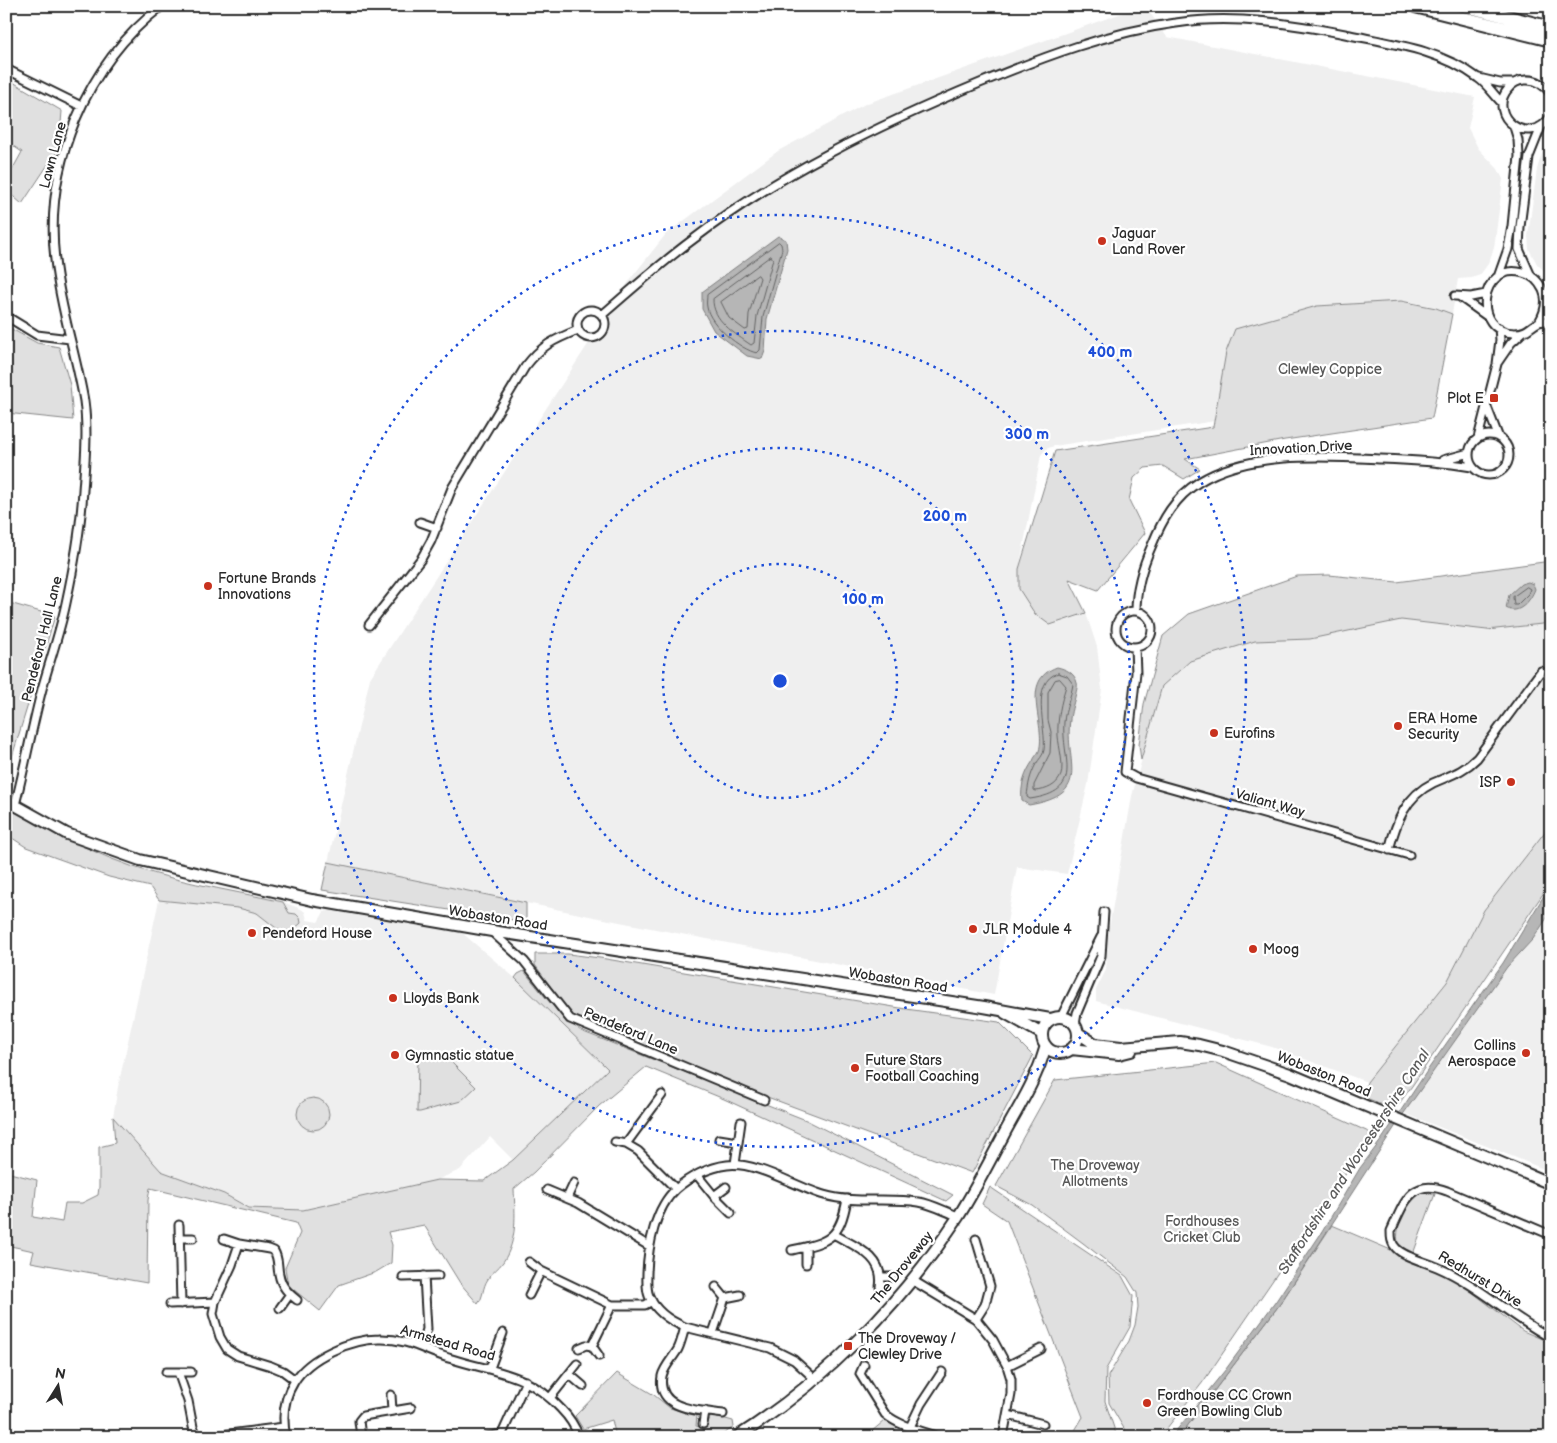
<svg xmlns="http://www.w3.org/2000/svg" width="1557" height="1443" viewBox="0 0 1557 1443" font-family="'Balsamiq Sans',sans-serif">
  <rect width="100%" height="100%" fill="#fff"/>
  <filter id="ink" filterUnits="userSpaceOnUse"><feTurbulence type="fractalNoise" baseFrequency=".02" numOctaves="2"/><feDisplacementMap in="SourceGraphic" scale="10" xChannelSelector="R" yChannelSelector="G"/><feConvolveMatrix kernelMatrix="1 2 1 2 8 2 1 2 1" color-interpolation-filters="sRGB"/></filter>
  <g filter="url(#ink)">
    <!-- built -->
    <path fill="#efefef" d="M1142,6H1145L1167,37L1475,97L1468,128L1478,148L1498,169L1503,179L1494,248L1488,264L1480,275L1472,278L1458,279L1452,314L1436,308L1401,301L1317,306L1235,329L1226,352L1215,421L1054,446L1046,449L1041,455L1019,569V589L1050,625L1086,613L1097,647L1102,689L1088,784L1067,874L1017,867L994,995L599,918L328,862L370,678L632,277L666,234L778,151L865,104Z
      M1551,141V277L1537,264L1529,249L1528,236L1537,169L1543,150Z
      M1551,619V824L1484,910L1447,982L1367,1082L1272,1047L1096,1001V990L1106,970L1109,928L1132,796L1147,740L1162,686L1190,661L1255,641L1310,639L1401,620L1487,630Z
      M159,900L238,908L257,913L280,931L296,914L289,913L283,902L301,909L305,912L307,920L318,922L324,912L331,910L461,932L515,978L608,1069L513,1160L490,1137L460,1170L432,1182L303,1210L249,1207L224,1194L161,1171L113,1117L118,1087Z
      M1551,912V1172L1404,1113L1507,967L1533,939Z"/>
    <!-- green -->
    <path fill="#e0e0e0" stroke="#868686" d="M6,78L62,111L59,148L22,204L6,190V181L22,152L6,141Z
      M1401,301L1436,308L1452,314L1432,418L1285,440L1185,459L1200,469L1184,479L1163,466L1145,468L1134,478L1129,500L1145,533L1098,590L1069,579L1086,613L1050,625L1035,614L1019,589V569L1055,451L1213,427L1226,352L1235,329L1317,306Z
      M6,326L37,343L59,347L70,385L73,420L6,413Z
      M1551,561V623L1487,630L1401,620L1310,639L1255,641L1190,661L1162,686L1141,760L1139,745L1144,704L1163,636L1189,614L1297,576L1329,575L1397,582Z
      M6,602L55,616L8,770H6Z
      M6,806C41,825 75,844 112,859C166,881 226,889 283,902L289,913L296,914L300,918L301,923L291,932L280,931L257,913L238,908L159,900L150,887L109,877L26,847L6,834Z
      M1551,824V882L1412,1086L1395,1109L1363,1097L1367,1082L1447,982L1484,910Z
      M328,862L526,903V922L322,890Z
      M535,954H568L600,958L906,1009L999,1022L1033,1056L972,1173L770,1098L571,1015L535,965Z
      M524,971C542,993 558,1015 581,1031L806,1120L953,1195L946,1201L724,1099L646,1067L599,1106L534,1172L514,1189C515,1214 518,1240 503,1262C499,1268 492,1272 488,1279C482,1288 484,1296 478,1304L460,1283L424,1225L388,1232L392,1245L391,1263L376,1272L339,1285L320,1311L288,1285L285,1268L300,1233L296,1223L150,1188L148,1200L147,1283L31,1262L34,1251L6,1245V1172L37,1180L33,1217L62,1222L65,1203H82L98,1195L99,1187V1147L115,1143L113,1117L161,1171L224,1194L249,1208L303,1210L437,1180L484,1181L513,1160L608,1069L515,978L518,974Z
      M442,1053L476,1087L461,1101L420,1112H417L418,1058L422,1055L436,1057Z
      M1216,1063L1373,1134L1203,1382L1160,1437H1129L1109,1403L1108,1376L1129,1341L1135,1325L1138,1307L1137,1293L1127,1277L1083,1243L1032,1205L996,1186L1055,1080Z
      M297 1114a16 16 0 1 1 32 0a16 16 0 1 1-32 0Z
      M990,1187L1122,1276L1133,1296L1130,1327L1106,1369L1105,1401L1117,1437H1071L1083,1417L1007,1221L982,1204Z
      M1421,1193L1435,1194L1413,1254L1398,1244C1395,1223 1406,1205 1421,1193Z
      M1332,1225L1438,1270L1468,1289L1523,1331L1551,1343V1437H1179L1280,1304Z
      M617,1373L654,1395L670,1408L697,1415L696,1426L706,1428L711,1415L733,1421L734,1427L719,1437H616L612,1420L583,1429L575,1416Z
      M884,1421L897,1426L893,1437H865Z"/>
    <!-- water -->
    <path fill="#b6b6b6" stroke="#7e7e7e" d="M778,236L786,240L787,249L767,319L765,351L762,359L747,356L714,331L702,309V292Z
      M1528,582L1533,584L1535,589C1531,600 1519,616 1506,608L1509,595L1521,584Z
      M1057,667C1066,669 1075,673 1077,683C1079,687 1070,712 1070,720C1064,763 1094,794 1029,805L1022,801C1020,787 1025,772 1033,761C1034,757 1038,754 1039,751C1047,724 1018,681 1057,667Z
      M1551,884V912L1533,939L1507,967L1404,1113L1280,1304L1179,1437H1171L1226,1369L1276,1301L1322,1232L1360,1168L1382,1139L1429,1068L1503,963Z"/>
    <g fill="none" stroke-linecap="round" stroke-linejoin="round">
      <!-- shore -->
      <path stroke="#636363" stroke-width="1" d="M779,242L781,244L782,249L763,317L760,350L757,353C741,350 709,324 707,307C706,303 707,299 707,295Z
        M771,256L773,259L757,316L754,343L751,345C735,334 712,320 713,299Z
        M758,275L760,278L749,314L748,329L745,330L729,318L721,302Z
        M1527,587L1530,589L1528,594L1517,605H1514L1513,597Z
        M1058,673L1067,676L1073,684C1071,697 1065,709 1064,722C1061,760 1086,791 1030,799L1027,797C1028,785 1030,775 1036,764C1039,759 1043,756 1044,750C1047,728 1029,682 1058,673Z
        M1060,679L1066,686C1061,702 1057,719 1058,736C1059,748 1064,764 1061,775C1057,786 1046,790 1036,791L1034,790V785L1050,753L1051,732L1048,720V692L1055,680Z"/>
      <defs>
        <path id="street" d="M6,69L81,106
          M1479,78L1500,83H1514
          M1551,94C1545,85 1536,79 1525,80C1518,80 1512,84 1508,89C1486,115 1529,150 1551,116
          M1531,276L1519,249L1520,227L1529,157L1541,127
          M1498,277L1508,249L1512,226L1519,156L1518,140L1514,127
          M1455,296L1471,297L1486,294
          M1460,297L1488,317
          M577 324a14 14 0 1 1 28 0a14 14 0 1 1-28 0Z
          M602,315C631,290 660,264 691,241C778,174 879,125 980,83C1043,57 1109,32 1176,23C1233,14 1294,24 1350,35C1394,44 1441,50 1478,78C1487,84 1494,95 1502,103
          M6,316L37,335L70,339
          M1539,322C1545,312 1548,301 1543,290C1539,282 1532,275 1523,273C1479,261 1470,333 1515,333C1528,333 1530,326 1539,322C1542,321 1547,321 1551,321
          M1498,362L1511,343L1523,332
          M1487,407L1499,438
          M1469 455a20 20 0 1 1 40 0a20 20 0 1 1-40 0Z
          M1478,438L1497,364L1500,340L1499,328
          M1443,460L1469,453
          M420,522L437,528
          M1136,611C1136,589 1143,565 1152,545C1162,520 1175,497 1199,482C1249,451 1324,456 1381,459C1412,460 1442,462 1472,467
          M1116 629a18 18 0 1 1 36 0a18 18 0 1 1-36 0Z
          M369,625L421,559L431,541L452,488L525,367C542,345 553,340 578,330
          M1135,647L1136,673L1125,772L1136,778L1409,855
          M15,805C25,766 32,727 42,689C50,660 60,632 66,603C74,566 81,528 83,490C85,462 88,430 84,401C76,354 60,308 55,260C44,165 86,64 162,6
          M1389,850C1396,822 1406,796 1433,783C1451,775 1463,772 1477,758L1541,671
          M492,932L524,961L570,1019L764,1100
          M1061,1017L1101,937
          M1075,1025L1077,1013L1101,956L1104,912
          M662,1095L626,1144L638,1151L676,1189
          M719,1139L738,1142
          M615,1142L626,1144
          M735,1164L741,1122
          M697,1175L714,1196L731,1213
          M547,1190L578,1203L649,1246
          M714,1196L726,1187
          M567,1198L574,1183
          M179,1225L181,1304
          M835,1235C857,1247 885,1257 880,1287
          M1551,1235L1447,1191C1411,1177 1404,1203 1391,1231C1391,1237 1391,1243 1396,1248C1404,1257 1426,1262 1437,1267C1479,1285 1511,1317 1551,1338
          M180,1238H193
          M224,1239L239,1244L269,1249L274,1251C279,1259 277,1266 279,1274C281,1286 288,1293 297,1300
          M976,1239L990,1286L985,1305L976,1319
          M239,1244L232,1265L215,1302L213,1314L220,1337L227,1349L238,1356L271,1366L283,1371L295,1380
          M806,1247V1264
          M792,1250C830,1242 840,1238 847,1199
          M529,1262L541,1271L612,1305H645L652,1301
          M403,1277L438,1276
          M881,1277H892
          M912,1280L976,1319L993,1340L1007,1366L1011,1379V1394L1003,1437
          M716,1287L725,1298L740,1295
          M529,1295L541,1271
          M170,1304L215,1302
          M280,1308L290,1294
          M685,1327C683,1334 681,1343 678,1349C673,1358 664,1367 662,1376C656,1411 700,1410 723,1414
          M713,1333L725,1298
          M422,1346L427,1329L424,1276
          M592,1346L612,1305
          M579,1348L586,1345L592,1346L599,1356
          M864,1365L860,1374L885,1414C899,1426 922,1431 939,1437
          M1007,1366L1041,1349
          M490,1368L503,1333
          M166,1372H191
          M178,1372L188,1401L193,1427L198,1437
          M569,1374L583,1386
          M816,1380L794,1360L770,1348L685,1327C670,1321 656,1312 649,1296C646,1289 647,1280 647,1273C648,1246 655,1208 676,1189C689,1177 710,1167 727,1165C756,1161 796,1187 824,1195C855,1204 888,1197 919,1202C932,1204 946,1212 958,1216
          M391,1395L392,1410
          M550,1398L577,1364
          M1008,1415L1043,1424
          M703,1424L705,1411
          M910,1427L921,1404L942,1372
          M206,1437L284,1427
          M286,1437C282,1418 284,1398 294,1382C309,1357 351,1339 379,1339C408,1338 427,1352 452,1359C496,1373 527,1372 561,1409C569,1417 575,1426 579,1437
          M361,1437L359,1421L363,1416L411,1408
          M487,1437L502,1434
          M502,1437V1434L526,1381"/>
        <path id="secondary" d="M6,800L67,834L140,860L312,900L492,931L984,1007L1050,1019
          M1005,1013L1042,1034
          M1042 1035a18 18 0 1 1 36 0a18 18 0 1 1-36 0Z
          M1078,1033L1095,1044L1121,1047L1180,1042L1199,1045L1223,1051L1290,1074L1551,1184
          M1071,1049L1119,1054L1131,1051
          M737,1437C825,1381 901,1304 958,1217C974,1192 988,1164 1002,1138C1013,1116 1028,1094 1037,1071C1041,1063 1043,1054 1046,1046"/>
        <path id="highway" d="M1415,6L1551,40
          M1466,6L1551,28"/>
      </defs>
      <!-- street casing -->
      <use href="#street" stroke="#2b2b2b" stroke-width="11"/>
      <!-- secondary casing -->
      <use href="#secondary" stroke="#2b2b2b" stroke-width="14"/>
      <!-- highway casing -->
      <use href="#highway" stroke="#2b2b2b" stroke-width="16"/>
      <!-- street -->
      <use href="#street" stroke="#fff" stroke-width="7"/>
      <!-- secondary -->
      <use href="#secondary" stroke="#fff" stroke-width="10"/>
      <!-- highway -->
      <use href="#highway" stroke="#fff" stroke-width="12"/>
    </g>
  </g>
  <!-- distance rings -->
  <g fill="none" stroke="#1d4ed8" stroke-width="2.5" stroke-dasharray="2.5 5">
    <circle cx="780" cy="681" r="117"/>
    <circle cx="780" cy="681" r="233"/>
    <circle cx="780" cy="681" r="350"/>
    <circle cx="780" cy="681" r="466"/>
  </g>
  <!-- markers -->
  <g fill="#c8321e" stroke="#fff" stroke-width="2">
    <circle cx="1102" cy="241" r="5"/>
    <rect x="1489" y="393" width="10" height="10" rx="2.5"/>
    <circle cx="208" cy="586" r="5"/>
    <circle cx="1398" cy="726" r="5"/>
    <circle cx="1214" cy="733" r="5"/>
    <circle cx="1511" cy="782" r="5"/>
    <circle cx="973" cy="929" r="5"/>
    <circle cx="252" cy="933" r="5"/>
    <circle cx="1253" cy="949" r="5"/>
    <circle cx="393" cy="998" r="5"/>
    <circle cx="1526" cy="1053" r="5"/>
    <circle cx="395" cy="1055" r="5"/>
    <circle cx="855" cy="1068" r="5"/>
    <rect x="843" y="1341" width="10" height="10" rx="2.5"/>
    <circle cx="1147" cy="1403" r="5"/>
  </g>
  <g text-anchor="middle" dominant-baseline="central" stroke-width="4.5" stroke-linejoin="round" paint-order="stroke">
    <!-- street labels -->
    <g font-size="14" fill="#2b2b2b" stroke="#fff">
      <text transform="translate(53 155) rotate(-75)">Lawn Lane</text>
      <text transform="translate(1301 448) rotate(-3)">Innovation Drive</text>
      <text transform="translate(42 639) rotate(-76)">Pendeford Hall Lane</text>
      <text transform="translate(1270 803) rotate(16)">Valiant Way</text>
      <text transform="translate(498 918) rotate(9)">Wobaston Road</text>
      <text transform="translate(898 980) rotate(9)">Wobaston Road</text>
      <text transform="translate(631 1031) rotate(23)">Pendeford Lane</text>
      <text transform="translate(1324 1074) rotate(22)">Wobaston Road</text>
      <text transform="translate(902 1268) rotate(-51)">The Droveway</text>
      <text transform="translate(1480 1279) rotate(31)">Redhurst Drive</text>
      <text transform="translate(448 1343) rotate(16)">Armstead Road</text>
    </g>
    <!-- poi labels -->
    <g font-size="14" fill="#2b2b2b" stroke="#fff" text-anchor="start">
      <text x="1112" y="233">Jaguar<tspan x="1112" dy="16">Land Rover</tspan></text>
      <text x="1484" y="398" text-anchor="end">Plot E</text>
      <text x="218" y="578">Fortune Brands<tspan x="218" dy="16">Innovations</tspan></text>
      <text x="1408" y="718">ERA Home<tspan x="1408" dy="16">Security</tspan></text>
      <text x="1224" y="733">Eurofins</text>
      <text x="1501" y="782" text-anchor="end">ISP</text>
      <text x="983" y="929">JLR Module 4</text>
      <text x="262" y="933">Pendeford House</text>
      <text x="1263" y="949">Moog</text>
      <text x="403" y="998">Lloyds Bank</text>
      <text x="1516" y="1045" text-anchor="end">Collins<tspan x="1516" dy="16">Aerospace</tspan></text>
      <text x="405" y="1055">Gymnastic statue</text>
      <text x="865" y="1060">Future Stars<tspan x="865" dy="16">Football Coaching</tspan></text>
      <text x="858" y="1338">The Droveway /<tspan x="858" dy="16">Clewley Drive</tspan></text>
      <text x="1157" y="1395">Fordhouse CC Crown<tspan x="1157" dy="16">Green Bowling Club</tspan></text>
    </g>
    <!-- park labels -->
    <g font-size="14" fill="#585858" stroke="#fff">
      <text x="1330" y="369">Clewley Coppice</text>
      <text x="1095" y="1165">The Droveway<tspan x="1095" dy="16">Allotments</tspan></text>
      <text x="1202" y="1221">Fordhouses<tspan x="1202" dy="16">Cricket Club</tspan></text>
    </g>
    <!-- water labels -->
    <g font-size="15" font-style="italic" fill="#5c5c5c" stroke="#fff">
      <text transform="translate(1354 1162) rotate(-57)">Staffordshire and Worcestershire Canal</text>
    </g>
  </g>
  <circle cx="780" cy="681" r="8" fill="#1d4ed8" stroke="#fff" stroke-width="2.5"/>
  <g font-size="15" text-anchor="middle" font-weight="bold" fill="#1d4ed8" stroke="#fff" stroke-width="4.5" stroke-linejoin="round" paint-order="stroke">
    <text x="1110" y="357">400 m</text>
    <text x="1027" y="439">300 m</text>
    <text x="945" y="521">200 m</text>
    <text x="863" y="604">100 m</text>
  </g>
  <!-- margin -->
  <rect width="1557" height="1443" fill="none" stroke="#fff" stroke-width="25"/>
  <rect x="12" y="12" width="1532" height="1418" fill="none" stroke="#2b2b2b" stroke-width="2" filter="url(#ink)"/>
  <!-- north arrow -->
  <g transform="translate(58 1386) rotate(11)" stroke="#ffffff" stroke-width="4" paint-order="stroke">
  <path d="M0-4L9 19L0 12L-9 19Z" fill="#2b2b2b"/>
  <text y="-8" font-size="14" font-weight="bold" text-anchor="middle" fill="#2b2b2b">N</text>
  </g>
</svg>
